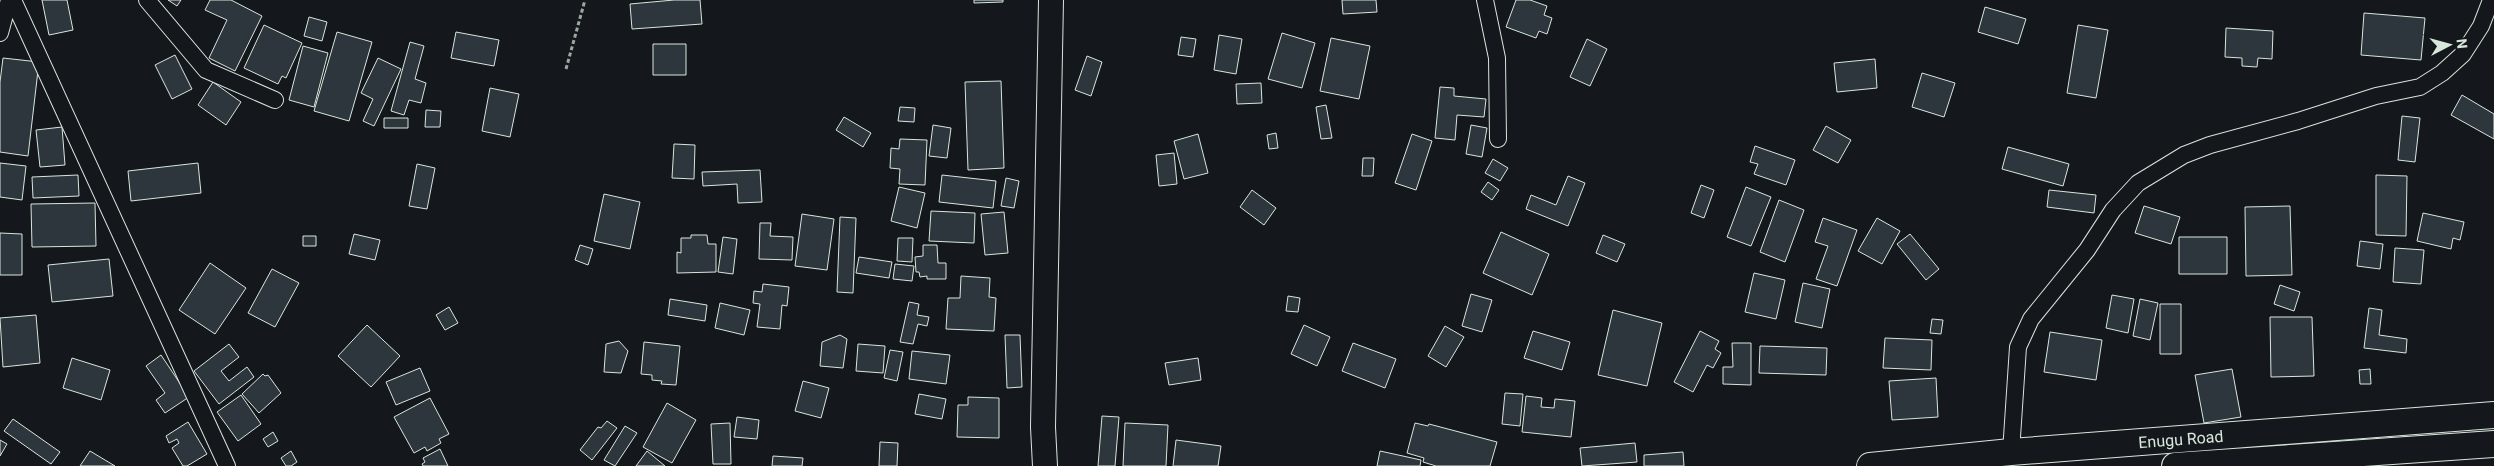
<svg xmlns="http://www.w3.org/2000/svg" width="2494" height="466" viewBox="0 0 2494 466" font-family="Roboto,sans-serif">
  <rect width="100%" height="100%" fill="#14181c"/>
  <!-- building -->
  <path fill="#2c363c" stroke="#d8e6dc" d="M42,0H67L73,30L49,35Z
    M168,0H181L177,6Z
    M210,0H231L262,16L235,71L209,58L227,20L205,10Z
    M674,0H700L702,24L632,29L630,4Z
    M974,0H1003V2L974,3Z
    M1342,0H1376L1377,12L1343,14Z
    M1516,0H1530L1547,6L1544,15L1552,18L1547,34L1539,31L1536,38L1506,27Z
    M1985,7L2026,19L2018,44L1978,32Z
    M2364,13L2425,18L2421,60L2361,55Z
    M309,17L327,22L322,41L304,36Z
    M264,25L302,43L286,78L282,76L278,84L244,68Z
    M2078,25L2108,30L2096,98L2067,93Z
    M2226,28L2273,31L2272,59L2258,58L2257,67L2242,66V58L2225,57Z
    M337,32L372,42L349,121L314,111Z
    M456,32L499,40L494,66L451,58Z
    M1282,33L1315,43L1302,88L1268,79Z
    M1219,35L1242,39L1236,74L1214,70Z
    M1181,37L1196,39L1193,57L1178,55Z
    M1331,38L1370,46L1359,99L1320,91Z
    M1587,39L1607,49L1590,86L1570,77Z
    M410,42L424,46L415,79L426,83L421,103L409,100L404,115L391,111Z
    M653,44H686V75H653Z
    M303,46L328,53L314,107L289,100Z
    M175,55L192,89L172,99L155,65Z
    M1087,56L1102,62L1091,96L1075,90Z
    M3,58L39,62L28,156L0,152V82Z
    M378,58L401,69L374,126L363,121L373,99L361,93Z
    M1875,59L1877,88L1837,92L1834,63Z
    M1922,73L1955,83L1944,117L1912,107Z
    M1001,81L1004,168L968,170L965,82Z
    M213,82L241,102L226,125L198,105Z
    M1261,83L1262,103L1237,104L1236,84Z
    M1440,87L1454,88V96L1486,99L1484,117L1457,115L1455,140L1435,138Z
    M490,88L519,94L510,137L482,131Z
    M2462,95L2494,114V139L2451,115Z
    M1326,105L1332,138L1321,139L1316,107Z
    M900,107L915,108L914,122L898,121Z
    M426,110L441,111L440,127H425Z
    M2402,116L2420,118L2415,162L2398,160Z
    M844,117L871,133L863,147L836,130Z
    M384,118H408V128H384Z
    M933,125L951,128L947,158L929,156Z
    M1471,125L1487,128L1482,157L1466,154Z
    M1826,126L1851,140L1838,163L1813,150Z
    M62,127L65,165L40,167L36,130Z
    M1276,133L1278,148L1269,149L1267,135Z
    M1198,134L1208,173L1184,179L1174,141Z
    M1412,134L1432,141L1416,190L1395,183Z
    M900,139L927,140L925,185L899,184L900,169L890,168L891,148L899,149Z
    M674,144L695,145L694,179L672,178Z
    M1755,146L1795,160L1786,185L1754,174L1758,164L1750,162Z
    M2008,147L2069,164L2063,186L2002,169Z
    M1174,153L1177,184L1159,186L1156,155Z
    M1363,158H1374L1373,176H1362Z
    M1493,159L1508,168L1500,181L1485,173Z
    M0,163L26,166L22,200L0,197Z
    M198,163L201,193L131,201L128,171Z
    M417,164L435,168L427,209L409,206Z
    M760,170L762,202L738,203L737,184L703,186L702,172Z
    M78,175L79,196L33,198L32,177Z
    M942,175L996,181L993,208L939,202Z
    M2376,175L2407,176L2406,236L2376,235Z
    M1568,176L1585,183L1568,226L1526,209L1531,195L1556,205Z
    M1006,178L1019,181L1014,208L1001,206Z
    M1488,182L1499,190L1492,200L1481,192Z
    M1701,185L1714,190L1704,218L1691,213Z
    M899,187L925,193L917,228L891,221Z
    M1746,187L1771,197L1751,246L1727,237Z
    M1252,190L1276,208L1264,225L1240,207Z
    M2049,190L2096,195L2094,213L2047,207Z
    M604,194L640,202L630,249L594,241Z
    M1779,200L1804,210L1785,262L1760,252Z
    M95,203L96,246L32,247L31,204Z
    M2144,206L2180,217L2171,244L2135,233Z
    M2290,206L2292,275L2246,276L2245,207Z
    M931,211L975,213L974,243L929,241Z
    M1004,212L1008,253L985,255L981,214Z
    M2423,213L2464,222L2460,240L2453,238L2451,249L2417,241Z
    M802,214L834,219L827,270L795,266Z
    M840,217L856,218L853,293L837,292Z
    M1823,218L1857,230L1837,286L1816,279L1828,246L1815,242Z
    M1877,218L1900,231L1882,264L1858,251Z
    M760,223H771L770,236L793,237L792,260L759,259Z
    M1501,232L1549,254L1532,295L1483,273Z
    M0,233L22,234V275H0Z
    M354,234L380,240L375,260L349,254Z
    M1910,234L1939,269L1926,280L1897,244Z
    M691,235H707L708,244H716V272L677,273V252L681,253V238H691Z
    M1603,235L1625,244L1617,262L1596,253Z
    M303,236H316V246H303Z
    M723,237L737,239L733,274L718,272Z
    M2179,237H2227V274H2179Z
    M898,238H913L912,262L897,261Z
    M2360,241L2383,244L2380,269L2357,266Z
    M580,245L593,249L588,265L575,260Z
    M923,245H937L938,263H946V279H927V276L920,277L919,272H916L915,257L923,256Z
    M2395,248L2424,250L2421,284L2393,282Z
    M859,257L892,262L889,278L856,273Z
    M109,259L113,296L52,302L48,265Z
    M210,263L246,288L215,334L179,310Z
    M895,264L914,266L912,281L893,279Z
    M272,269L299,283L275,327L248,313Z
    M1754,273L1785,280L1776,319L1745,312Z
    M961,276L990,278L989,297L996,298L994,331L946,329L948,298H960Z
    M1803,283L1830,289L1822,328L1795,322Z
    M763,284L789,287L787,306L782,305L780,329L757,327L760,304L753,303L754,291L762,292Z
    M2280,285L2300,292L2294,311L2274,304Z
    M1471,294L1492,300L1482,332L1462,326Z
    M2112,295L2134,299L2128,333L2106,328Z
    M1288,296L1300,298L1298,312L1286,311Z
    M670,299L707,305L705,321L668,315Z
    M2140,299L2158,303L2150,340L2133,336Z
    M909,302L919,304L917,315L929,317L927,326L918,324L913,344L900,342Z
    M720,303L750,310L744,335L715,328Z
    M2160,304H2181V354H2160Z
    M449,307L458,323L445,330L436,315Z
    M2369,308L2382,310L2379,335L2407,339L2406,353L2364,348Z
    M1613,310L1662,323L1647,386L1598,375Z
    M36,315L40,363L3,367L0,318Z
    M2270,317H2312L2314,376L2271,377Z
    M1932,319L1943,320L1941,334L1930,333Z
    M367,325L400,356L371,387L338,356Z
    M1304,325L1330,337L1317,366L1291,354Z
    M1445,326L1464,337L1446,367L1428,356Z
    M1533,331L1570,342L1562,370L1524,358Z
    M1700,331L1719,341L1715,349L1721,353L1713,368L1707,365L1693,392L1674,382Z
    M2050,332L2102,340L2096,380L2044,372Z
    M840,335L847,339L843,368L820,366L822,342Z
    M1005,335H1020L1022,387L1007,388Z
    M1885,338L1932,340L1931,370L1883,368Z
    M619,341L628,351L621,373L604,372L606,344Z
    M644,342L680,346L676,385L661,384L662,381L652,380V375L641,374Z
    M1353,343L1396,359L1385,388L1342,371Z
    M1732,343H1751V385L1723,384V367H1733Z
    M229,344L239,357L221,371L229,381L247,367L254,377L219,404L194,371Z
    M858,344L885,346L883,373L856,371Z
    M1760,346L1827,348L1826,375L1759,373Z
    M890,350L903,352L897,381L884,378Z
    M912,351L950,355L946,384L909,379Z
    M161,355L189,397L165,413L156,400L165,393L146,366Z
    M72,358L110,370L101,400L63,388Z
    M1198,358L1201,380L1169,385L1165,363Z
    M420,368L430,391L396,405L386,382Z
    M2232,369L2241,417L2204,423L2195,375Z
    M2370,369L2371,384H2360L2359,370Z
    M263,374L265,376L268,375L281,393L259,413L242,394Z
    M1936,378L1938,417L1892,420L1889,381Z
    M803,381L829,388L821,418L795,411Z
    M1505,393L1523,394L1520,426L1502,424Z
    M919,394L946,399L942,419L915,414Z
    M241,395L261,424L238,441L217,412Z
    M1526,396L1542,398L1541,407L1554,408L1555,399L1575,401L1571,437L1522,432Z
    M968,397L999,398V438L957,437L958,405H968Z
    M430,398L449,434L439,439L441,443L427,451L425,447L414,453L394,417Z
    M667,403L696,420L672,463L643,447Z
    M1102,416L1119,417L1115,466H1098Z
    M737,417L759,420L757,439L734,437Z
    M13,419L60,452L51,464L4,431Z
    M607,421L617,428L592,460L580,450L598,427L601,428Z
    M188,422L207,454L187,466H183L172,448L179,443L177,439L169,443L166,436Z
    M730,423L731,464H713L711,424Z
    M1125,423L1168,425L1166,466H1123Z
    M1415,423L1428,426L1429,424L1497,442L1490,466H1436L1423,462L1424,458L1407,453Z
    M625,426L637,433L615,466L604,460Z
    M273,432L278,441L268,447L263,439Z
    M0,440L7,444L0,456Z
    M1176,440L1221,446L1218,466H1173Z
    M880,442L898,443L897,466H879Z
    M1635,443L1637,462L1582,466L1580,448Z
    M440,449L448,466H423L422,464L425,462L423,458Z
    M90,451L115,466H80Z
    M291,451L297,462L291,466H286L281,458Z
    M647,451L665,466H636Z
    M1380,451L1421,460L1420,466H1377Z
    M1683,452L1684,466H1644V455Z
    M773,456L803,458L802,466H772Z"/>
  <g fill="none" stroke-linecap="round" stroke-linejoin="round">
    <defs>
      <path id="street" d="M13,0L227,466
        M147,0L206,70L275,100
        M1485,0L1497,58L1498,139
        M0,33L9,0
        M2011,452L2018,347L2031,319L2087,250L2113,210L2138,183L2184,155L2210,145L2298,121L2376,96L2420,87L2442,73L2463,54L2481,26L2491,0"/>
      <path id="secondary" d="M1045,466L1043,427L1051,0"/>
      <g id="primary">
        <path id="s1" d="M1870,466L2011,452L2494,415"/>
        <path d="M2175,466L2494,444"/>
      </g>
    </defs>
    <!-- street casing -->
    <use href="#street" stroke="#d8e6dc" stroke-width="18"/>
    <!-- secondary casing -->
    <use href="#secondary" stroke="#d8e6dc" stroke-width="26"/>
    <!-- primary casing -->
    <use href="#primary" stroke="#d8e6dc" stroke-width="28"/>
    <!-- path -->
    <path stroke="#9da8a2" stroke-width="3" stroke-dasharray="4 2.5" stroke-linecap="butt" d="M566,69L585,0"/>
    <!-- street -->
    <use href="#street" stroke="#14181c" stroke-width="16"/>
    <!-- secondary -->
    <use href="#secondary" stroke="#14181c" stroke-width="24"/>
    <!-- primary -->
    <use href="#primary" stroke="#14181c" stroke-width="26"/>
  </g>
  <g text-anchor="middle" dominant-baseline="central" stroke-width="4" stroke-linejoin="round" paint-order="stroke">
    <!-- street labels -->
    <g font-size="16" fill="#d8e6dc" stroke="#14181c">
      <text stroke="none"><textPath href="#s1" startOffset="312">Enugu Road</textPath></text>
    </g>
  </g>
  <!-- north arrow -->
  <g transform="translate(2449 45) rotate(84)" stroke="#14181c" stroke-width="4" paint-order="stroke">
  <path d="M0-4L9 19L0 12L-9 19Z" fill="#d8e6dc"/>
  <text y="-8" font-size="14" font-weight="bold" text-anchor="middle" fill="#d8e6dc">N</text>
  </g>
</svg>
